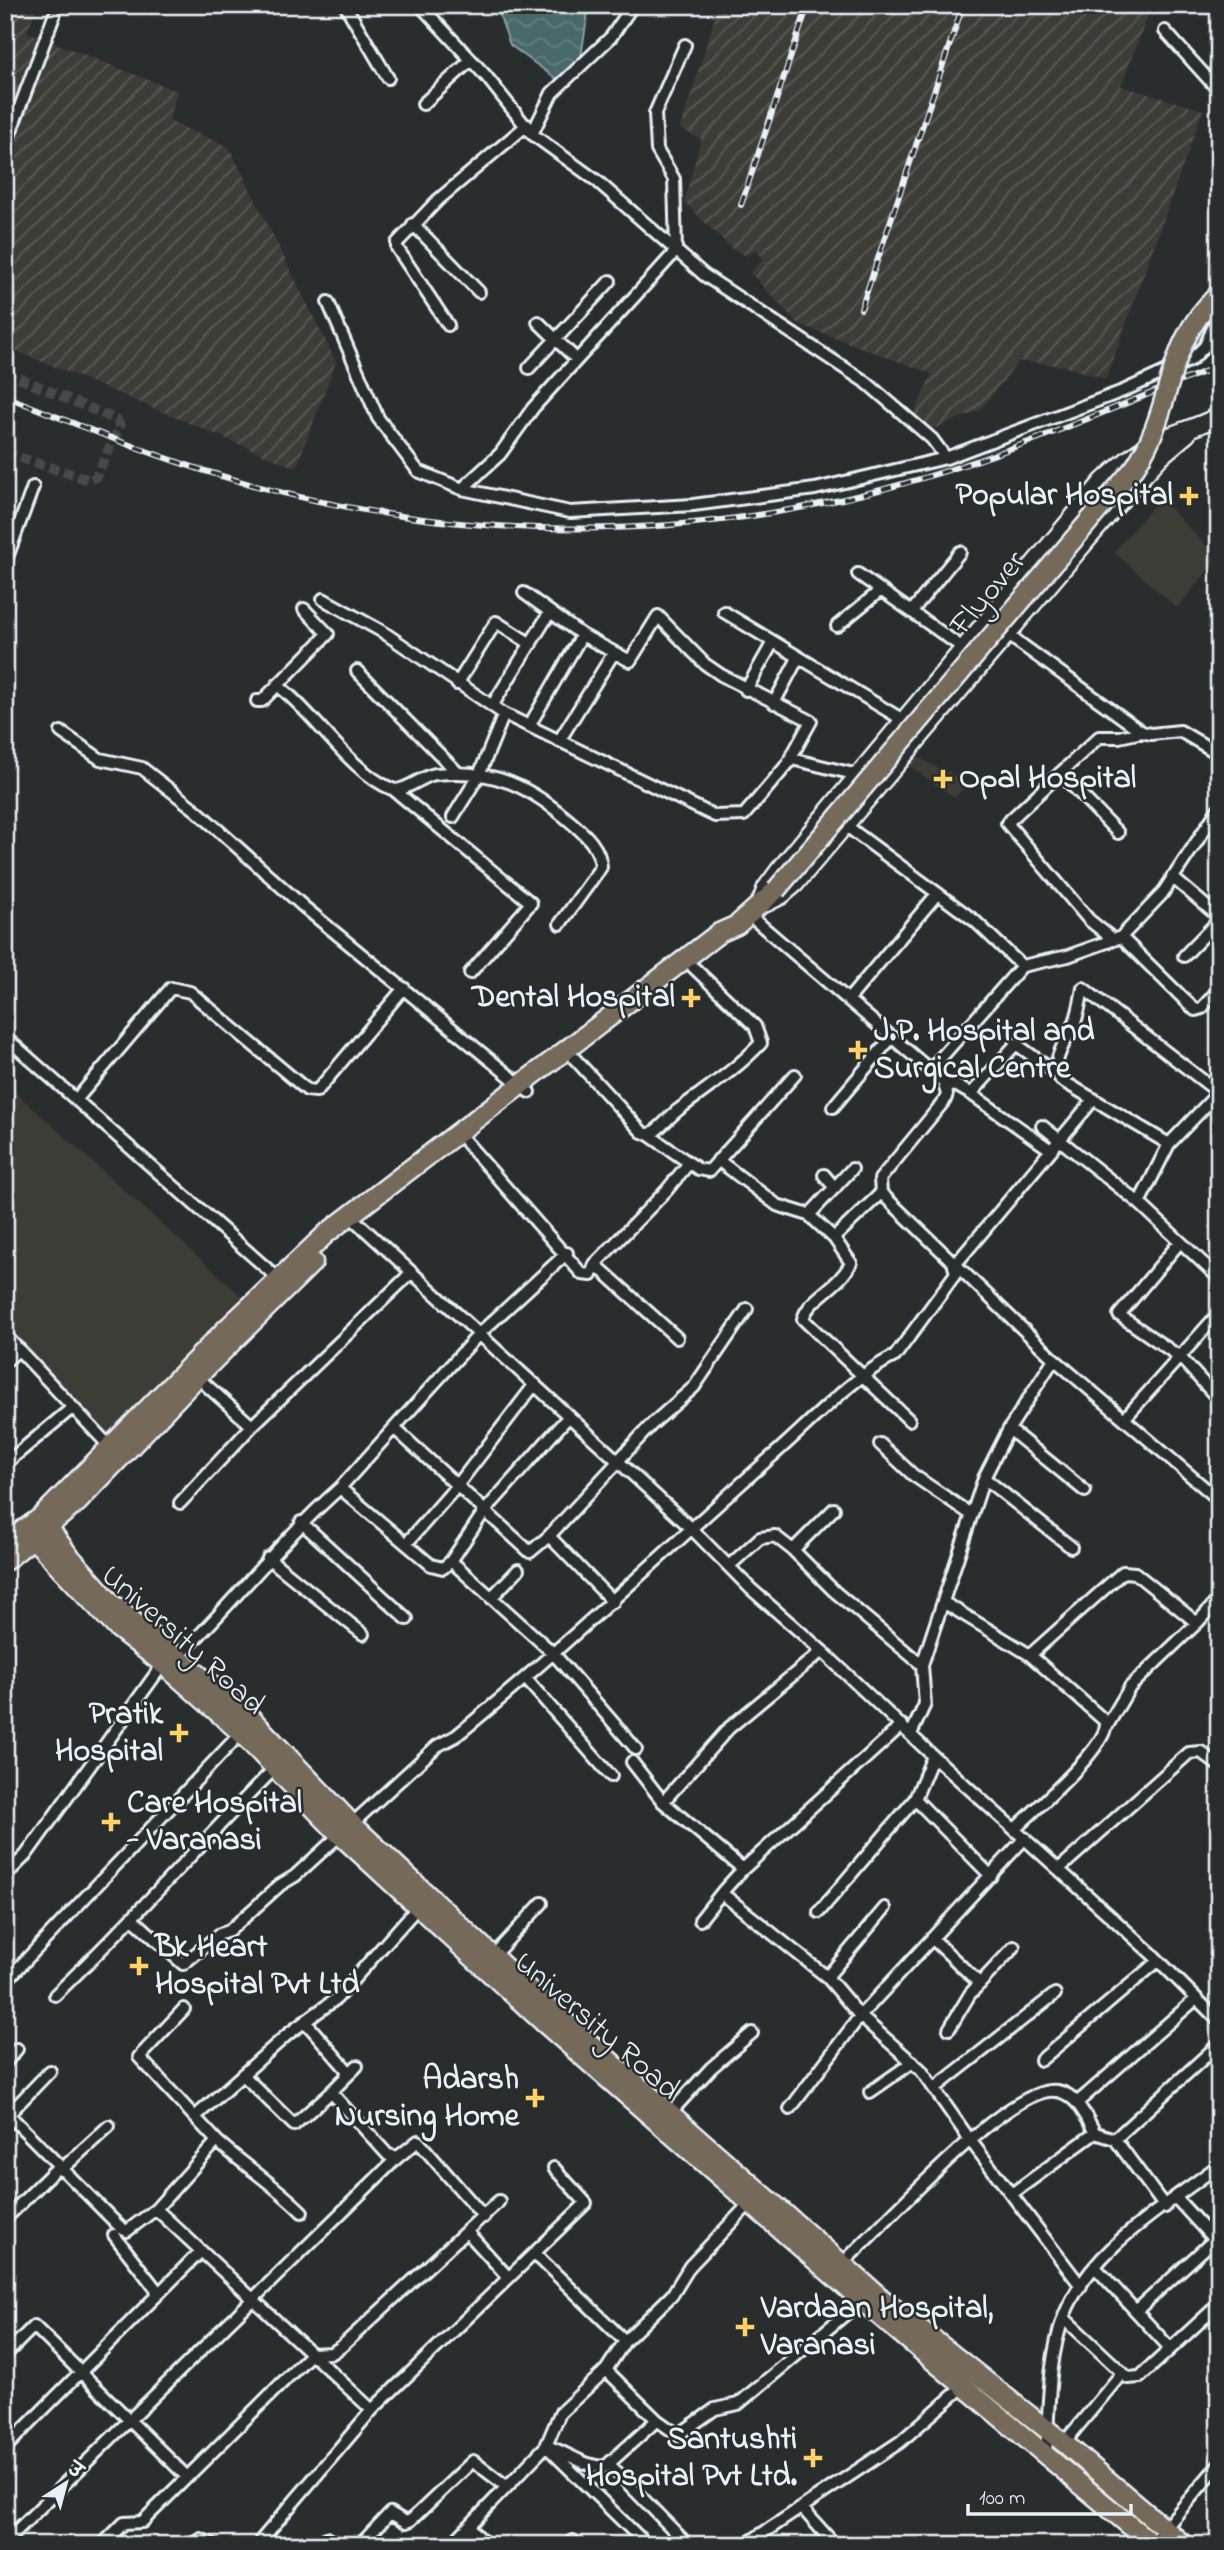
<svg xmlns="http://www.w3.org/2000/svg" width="1224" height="2550" viewBox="0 0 1224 2550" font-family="'Indie Flower','Playpen Sans Deva',sans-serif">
  <defs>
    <pattern id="industrial-furrows" width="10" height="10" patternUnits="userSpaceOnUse" patternTransform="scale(1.75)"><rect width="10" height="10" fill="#3e3d39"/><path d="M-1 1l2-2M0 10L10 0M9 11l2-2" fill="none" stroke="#5a5a56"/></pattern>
    <pattern id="water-waves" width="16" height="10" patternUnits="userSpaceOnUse" patternTransform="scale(1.75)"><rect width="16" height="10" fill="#4a686b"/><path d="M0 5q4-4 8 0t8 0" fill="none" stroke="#647e81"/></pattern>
  </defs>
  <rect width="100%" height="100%" fill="#2a2d2e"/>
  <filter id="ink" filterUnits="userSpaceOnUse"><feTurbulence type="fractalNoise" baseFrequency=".0143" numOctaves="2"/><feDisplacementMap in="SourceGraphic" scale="14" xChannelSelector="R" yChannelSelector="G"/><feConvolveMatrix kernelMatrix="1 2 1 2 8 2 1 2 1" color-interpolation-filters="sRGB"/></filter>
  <g filter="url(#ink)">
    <!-- built -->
    <path fill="#3e3d39" d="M1160,498L1218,558L1177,608L1114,552Z
      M915,755L945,773L948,771L966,784L955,798L908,765Z
      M5,1083L246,1300L109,1439L5,1334Z"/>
    <!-- industrial -->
    <path fill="url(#industrial-furrows)" d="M5,5H38L27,32L177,91L169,121L229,147L336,362L296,468L5,346Z
      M719,5H1152L1121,86L1203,110L1106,379L1062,366L1019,361L980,410L933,429L913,416L932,374L798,324L750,273L763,259L756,249L747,256L732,249L684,202L701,139L680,129Z"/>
    <!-- water -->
    <path fill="url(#water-waves)" stroke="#899fa3" stroke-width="2" d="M496,5H589L581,57L562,83L510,45Z"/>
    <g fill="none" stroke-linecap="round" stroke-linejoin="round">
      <!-- street-tunnel -->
      <path stroke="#464a4c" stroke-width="10" stroke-dasharray="10 5" stroke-linecap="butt" d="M5,372L117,420L120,426L96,477L90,480L5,453"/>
      <defs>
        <path id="street" d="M345,5L388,78
          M420,5L486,76L532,134L597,181L704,275L867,383L932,439L946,458
          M1165,31L1219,91
          M423,104L471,60
          M532,134L552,93L611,37L633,5
          M5,147L54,16
          M413,224L479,292
          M328,302L378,418L418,471L462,489L570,512L693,505L815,489L946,458L1123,391L1191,360L1205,346L1219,314
          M538,322L576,359
          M448,325L397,248V243L438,200L527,125
          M529,368L610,281
          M462,489L500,454L533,408L676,251L674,179L657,150L655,113L685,45
          M5,563L33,487
          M858,574L963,648
          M524,593L582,635L630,661L658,616L705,664L721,675L811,721L789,761
          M323,599L383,632L504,714L715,816L744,815L792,759L858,775
          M912,611L960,552
          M724,612L903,720
          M837,626L881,590
          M1007,634L1142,732L1151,734L1180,731L1219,754
          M357,671L458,773
          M457,684L496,622L531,644
          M277,685C313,711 351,773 392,789C403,794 423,775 436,774C494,768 531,787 573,824C586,835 600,848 601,867L560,924
          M746,690L773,642
          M257,701H262L328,634L304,609
          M774,703L798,658
          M492,706L550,612
          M529,726L582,635
          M61,732L100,759L142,768L197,811L304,907L529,1092
          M559,741L613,654
          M1060,773L1118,833
          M394,790L531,903L470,973
          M453,817L479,775L504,714
          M845,825L975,921L1022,966
          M1172,877L1219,917
          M749,915L943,1081L947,1094L945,1100L880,1179L881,1193L1054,1359L1219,1500
          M1121,937L1195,1010L1202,1008L1219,989
          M1114,940L1089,920L1007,823L1099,737H1119L1142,732
          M1184,956L1219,920
          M848,1000L937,894
          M5,1037L281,1281
          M574,1058L642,1132L649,1135C660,1129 668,1118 678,1110C707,1088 736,1070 761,1043L755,1026L693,967
          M931,1069L1022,966L1068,956L1121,937L1162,894L1219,808
          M945,1085L957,1086L971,1094L1051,1150
          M1219,1092L1169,1144L1139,1203L1219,1278
          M971,1094L1016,1044L1056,1073
          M76,1100L171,988L190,992L307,1090L317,1091L404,988
          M833,1107L892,1037
          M1042,1126L1139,1203
          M649,1135L698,1169L709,1171L795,1075
          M465,1141L582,1274L591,1275L595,1264L677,1338
          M1169,1144L1061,1080C1048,1062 1068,1039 1075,1022C1079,1012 1081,999 1083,988L1219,1093
          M718,1160L777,1205L809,1215L834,1238
          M824,1175L835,1188
          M881,1193L834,1238L851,1263C838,1289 809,1297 803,1319L909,1420
          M349,1215L691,1528L751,1589L822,1651L933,1756L1151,1953L1219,2021
          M809,1215L852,1169
          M1180,1242L1119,1315L1180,1357L1219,1400
          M567,1253L480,1333L394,1428L530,1552L549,1536L613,1602
          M595,1264L666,1191L689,1163
          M5,1335L111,1448
          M5,1362L19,1349
          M1125,1418L1219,1313
          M252,1426L411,1273
          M1009,1429L1085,1491
          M880,1444L913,1475L972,1515
          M617,1462L651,1425L694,1387L747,1309
          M5,1464L72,1408
          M984,1478L1071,1547
          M340,1488L394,1428
          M180,1503L252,1426L197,1377
          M301,1522L407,1619
          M549,1536L615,1465
          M406,1544L456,1487L535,1384
          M793,1550L834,1509
          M268,1558L363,1634
          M451,1561L553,1653L636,1749
          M729,1566L760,1538L775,1536L793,1550L834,1591L922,1665
          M491,1598L518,1570
          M943,1602L1030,1655L1123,1572L1135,1573L1197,1623L1219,1599
          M178,1657C234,1602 281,1540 340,1488L431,1565L443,1568L451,1561L484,1512L569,1416
          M526,1679L611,1776
          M902,1725L743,1869L723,1891L724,1895L827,1977L860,2016L921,2070L970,2140L1081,2286
          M1107,1726L1130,1687L1197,1623
          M911,1734L925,1704L922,1665L984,1478L1009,1429L1054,1359
          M632,1762L663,1802L743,1869
          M915,1799L991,1876
          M663,1802L729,1728L822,1651
          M1015,1829C1034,1810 1109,1746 1106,1722L1030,1655
          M1059,1869L1189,1753L1201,1752L1219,1766
          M5,1876L26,1855L163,1664
          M819,1912L915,1799L933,1756
          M132,1918L183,1964L220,1934L229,1931L280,1885L295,1876L437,1746L456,1736C565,1647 666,1550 771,1457C806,1427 854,1375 895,1356L956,1273L954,1266L1094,1099
          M700,1920L723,1891
          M933,1939L980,1984
          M493,1956L542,1903
          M827,1977L885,1908
          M5,1982L241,1733
          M55,1995C132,1922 201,1842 276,1767
          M309,2026L348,2071L345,2078
          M949,2029L970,1994L1014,1947
          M1041,2060L1158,1961
          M5,2063L17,2049
          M243,2075L294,2125L331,2092L388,2155L398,2157L418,2141L484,2217
          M935,2088L1055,1994
          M331,2092L357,2066
          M870,2092L913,2062
          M1078,2102L1196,1999
          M790,2109L860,2016L1025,1838
          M5,2111L121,2228L127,2231L156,2209L372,2410
          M671,2112L711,2068L752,2033
          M195,2117L288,2034L337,1998L417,1908
          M5,2118L50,2071
          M1115,2139L1219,2044
          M217,2141C245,2166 276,2186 302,2212
          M61,2170L109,2126
          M1013,2193L1095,2133L1115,2139L1165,2207
          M1176,2198L1219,2245
          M156,2209L217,2141L139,2057L184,2009
          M5,2219L58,2167
          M468,2233L508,2277
          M114,2235L159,2293
          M534,2253L625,2341
          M838,2267C878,2233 1008,2083 1057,2091C1077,2094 1086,2117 1095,2133
          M1095,2267L1170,2348
          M1136,2311L1214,2240
          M1064,2318L1128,2378L1140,2377L1219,2304
          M5,2355L34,2326L187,2477
          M606,2370L657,2420
          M1064,2443L1122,2373
          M5,2448L201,2251
          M1046,2454C1049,2409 1048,2359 1064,2316C1091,2248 1163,2208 1219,2165
          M610,2465L688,2545
          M802,2508L835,2545
          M470,2527L486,2545
          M262,2539L372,2410L586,2203L554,2168
          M573,2541L576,2545
          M5,2542L398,2157
          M1152,2544L1219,2464
          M102,2545L124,2523L142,2522L311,2354L332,2353L341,2347L499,2201
          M193,2545L201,2539L215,2545
          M318,2545L326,2538L339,2545
          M360,2545L390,2513L406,2522L411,2520L473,2461L506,2486
          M451,2545L546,2446C568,2452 581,2466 605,2467L657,2420L678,2435L715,2409L738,2404L866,2297
          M647,2545L546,2446L560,2413L606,2370L625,2341L672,2295L690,2266L751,2202
          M745,2545L900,2442L965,2385"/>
        <path id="secondary" d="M766,903L782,895L795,884L1127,493L1161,456L1187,434
          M760,904L766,888L780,869L1103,481C1121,465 1139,449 1162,439C1181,431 1200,426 1219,416"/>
        <path id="primary" d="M41,1517L67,1553L111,1603L248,1715L351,1823L529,1990L880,2297L1064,2443L1184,2545
          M24,1529L116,1627L163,1664L241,1733L339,1834L543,2022L862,2301L1153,2545
          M5,1543L41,1517L227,1328L327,1233L719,933L737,925L776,890
          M5,1561L78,1502L197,1377L313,1262"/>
      </defs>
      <!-- street casing -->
      <use href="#street" stroke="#e8f1f8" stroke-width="16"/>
      <!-- secondary casing -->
      <use href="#secondary" stroke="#e8f1f8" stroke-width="21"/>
      <!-- primary casing -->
      <use href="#primary" stroke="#e8f1f8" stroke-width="23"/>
      <!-- street -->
      <use href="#street" stroke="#2a2d2e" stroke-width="10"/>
      <!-- secondary -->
      <use href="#secondary" stroke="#2a2d2e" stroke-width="16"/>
      <!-- primary -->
      <use href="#primary" stroke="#746a5a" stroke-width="18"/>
      <defs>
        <path id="rail" d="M741,205L808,5
          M861,309L963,5
          M5,396C78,425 150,455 225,477C451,545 697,546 923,478C1024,448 1121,404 1219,366"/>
      </defs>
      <!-- rail casing -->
      <use href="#rail" stroke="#e8f1f8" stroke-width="6"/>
      <!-- rail -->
      <use href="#rail" stroke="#2a2d2e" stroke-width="3.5" stroke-dasharray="10" stroke-linecap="butt"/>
      <defs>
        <path id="primary-bridge" d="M776,890L1135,467C1175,407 1163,344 1219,294"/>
      </defs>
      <!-- primary-bridge casing -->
      <use href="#primary-bridge" stroke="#e8f1f8" stroke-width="23" stroke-linecap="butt"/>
      <!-- primary-bridge -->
      <use href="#primary-bridge" stroke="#746a5a" stroke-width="18"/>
    </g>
  </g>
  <!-- markers -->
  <g fill="#ffd166" stroke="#2a2d2e" stroke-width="2.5">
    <path d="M1185.5 485.5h7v7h7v7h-7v7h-7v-7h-7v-7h7z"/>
    <path d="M939.5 768.5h7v7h7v7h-7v7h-7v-7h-7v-7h7z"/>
    <path d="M687.5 987.5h7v7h7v7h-7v7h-7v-7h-7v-7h7z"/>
    <path d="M854.5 1039.5h7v7h7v7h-7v7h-7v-7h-7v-7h7z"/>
    <path d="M175.5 1722.5h7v7h7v7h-7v7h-7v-7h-7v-7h7z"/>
    <path d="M107.5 1811.5h7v7h7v7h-7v7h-7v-7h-7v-7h7z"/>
    <path d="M135.5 1955.5h7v7h7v7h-7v7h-7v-7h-7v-7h7z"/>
    <path d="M531.5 2087.5h7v7h7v7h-7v7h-7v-7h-7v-7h7z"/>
    <path d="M741.5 2316.5h7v7h7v7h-7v7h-7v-7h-7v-7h7z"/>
    <path d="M809.5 2447.5h7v7h7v7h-7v7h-7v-7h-7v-7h7z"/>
  </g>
  <g text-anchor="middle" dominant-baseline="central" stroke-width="5" stroke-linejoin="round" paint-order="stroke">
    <!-- poi labels -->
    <g font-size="32" font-weight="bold" fill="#e8f1f8" stroke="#2a2d2e" text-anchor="end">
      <text x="1173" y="496">Popular Hospital</text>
      <text x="959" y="779" text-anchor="start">Opal Hospital</text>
      <text x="675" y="998">Dental Hospital</text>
      <text x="874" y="1032" text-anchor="start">J.P. Hospital and<tspan x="874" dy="37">Surgical Centre</tspan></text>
      <text x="163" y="1715">Pratik<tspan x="163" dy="37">Hospital</tspan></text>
      <text x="127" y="1804" text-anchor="start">Care Hospital<tspan x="127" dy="37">- Varanasi</tspan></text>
      <text x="155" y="1948" text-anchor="start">Bk Heart<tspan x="155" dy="37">Hospital Pvt Ltd</tspan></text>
      <text x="519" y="2080">Adarsh<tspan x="519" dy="37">Nursing Home</tspan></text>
      <text x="761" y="2309" text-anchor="start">Vardaan Hospital,<tspan x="761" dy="37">Varanasi</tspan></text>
      <text x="797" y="2440">Santushti<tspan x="797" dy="37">Hospital Pvt Ltd.</tspan></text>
    </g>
    <!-- street labels -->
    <g font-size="32" fill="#e8f1f8" stroke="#2a2d2e">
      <text transform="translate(989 594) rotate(-50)">Flyover</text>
      <text transform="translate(182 1641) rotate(42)">University Road</text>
      <text transform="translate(596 2027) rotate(41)">University Road</text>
    </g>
  </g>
  <!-- margin -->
  <rect width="1224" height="2550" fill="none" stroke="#2a2d2e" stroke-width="28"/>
  <rect x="14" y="14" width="1196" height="2522" fill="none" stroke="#e8f1f8" stroke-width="2.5" filter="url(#ink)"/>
  <!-- north arrow -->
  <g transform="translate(66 2483) rotate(36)" stroke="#2a2d2e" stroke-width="5" paint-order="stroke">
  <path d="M0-5L12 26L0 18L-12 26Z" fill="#e8f1f8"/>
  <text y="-10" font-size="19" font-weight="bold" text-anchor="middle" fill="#e8f1f8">उ</text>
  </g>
  <!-- scale -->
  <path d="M968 2504v10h163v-10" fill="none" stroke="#e8f1f8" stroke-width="3.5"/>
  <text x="979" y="2504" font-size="21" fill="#e8f1f8" stroke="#2a2d2e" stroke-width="5" paint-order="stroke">100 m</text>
</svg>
